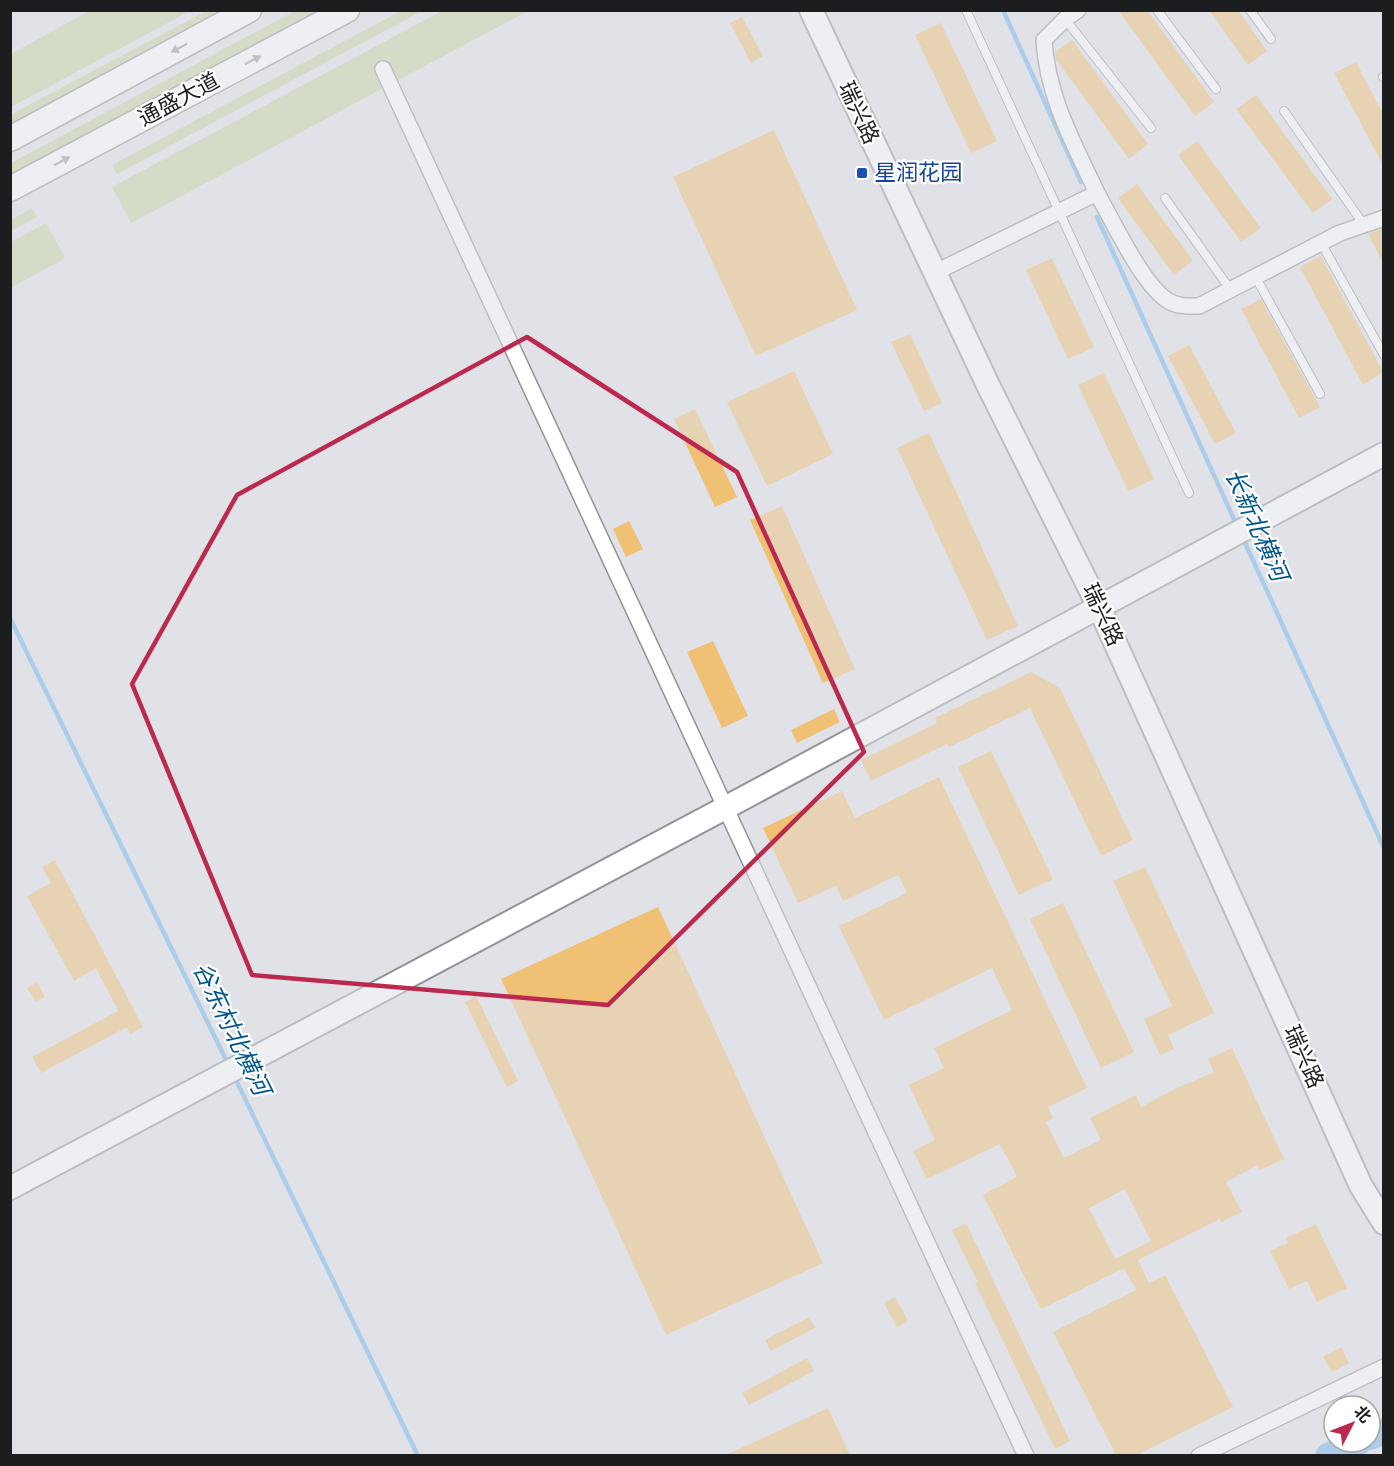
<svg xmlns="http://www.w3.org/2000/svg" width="1394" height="1466" viewBox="0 0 1394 1466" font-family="'Sofia Sans Condensed','Noto Sans SC',sans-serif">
  <rect width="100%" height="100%" fill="#e0e2e7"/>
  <!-- green -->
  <path fill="#c6d2a0" d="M91,10L190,11L11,107V54Z
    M206,11H227L11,126L10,115Z
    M295,11H332L11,183V163Z
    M401,11H422L117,174L112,165Z
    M442,11H528L131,223L112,187Z
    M32,208L37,217L11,231V220Z
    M46,223L65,258L11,288V242Z"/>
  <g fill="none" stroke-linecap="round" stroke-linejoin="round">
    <!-- stream -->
    <path stroke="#6db3ec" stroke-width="4.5" d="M1003,10L1081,182
      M1097,217L1237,526
      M1242,536L1384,848
      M10,618L229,1066
      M234,1076L418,1456"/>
    <!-- river -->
    <path stroke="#6db3ec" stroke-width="26" d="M1370,1437L1384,1431
      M1328,1456L1359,1442"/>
  </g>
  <!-- building -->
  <path fill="#f0c074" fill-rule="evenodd" d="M1118,10H1147L1214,102L1195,116Z
    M1209,10H1238L1267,51L1248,65Z
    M742,17L763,56L751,63L730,23Z
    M941,23L997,141L971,153L915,35Z
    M1072,40L1148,144L1129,159L1056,59L1055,52Z
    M1356,62L1383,114V165L1334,73Z
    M1256,95L1332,199L1313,213L1236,109Z
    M774,130L857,310L756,356L673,177Z
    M1197,141L1261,228L1241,242L1178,155Z
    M1137,184L1193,261L1174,275L1118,198Z
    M1383,228V263L1368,234Z
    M1321,256L1383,372L1363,385L1300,267Z
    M1052,258L1094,347L1068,359L1026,270Z
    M1261,299L1320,407L1299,418L1241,309Z
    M910,334L942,403L924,411L891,342Z
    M1189,345L1236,433L1215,444L1168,356Z
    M794,371L833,454L767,486L727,402Z
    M1104,373L1154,479L1128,491L1078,385Z
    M695,409L737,497L715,507L674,419Z
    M929,433L1018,626L987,640L897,448Z
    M782,506L855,669L823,683L750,520Z
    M629,521L643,549L626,557L613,529Z
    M713,641L748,716L722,728L687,652Z
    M1031,672L1060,688L1133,840L1101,856L1030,708L949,747L947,744L871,781L861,760L937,723L935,718Z
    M834,709L840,722L797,743L791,730Z
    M991,751L1053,879L1019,895L958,767Z
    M939,777L1087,1088L1048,1107L1053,1118L1046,1122L1064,1158L1101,1140L1090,1118L1136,1095L1141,1107L1177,1088L1214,1072L1208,1059L1232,1048L1284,1159L1260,1170L1258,1165L1226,1182L1242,1212L1221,1222L1220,1219L1138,1260L1149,1283L1165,1275L1233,1407L1137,1455H1116L1053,1332L1136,1290L1124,1268L1041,1309L983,1195L1017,1177L1000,1144L927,1179L913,1151L935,1140L909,1085L944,1068L934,1048L1012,1010L992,968L884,1020L839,926L907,893L898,875L843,901L836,886L798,903L763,828L842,791L855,818ZM1125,1189L1151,1241L1115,1259L1089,1208Z
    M55,860L143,1027L130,1034L127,1027L41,1073L32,1057L118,1011L96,968L74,981L27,896L51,883L42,867Z
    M1145,867L1214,1013L1168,1035L1174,1049L1160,1055L1144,1019L1172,1006L1113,881Z
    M1063,903L1134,1052L1101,1068L1030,919Z
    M658,907L823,1263L666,1335L501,979Z
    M37,982L45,997L36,1002L27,988Z
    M476,996L518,1081L507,1087L465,1002Z
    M966,1223L1070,1441L1055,1449L975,1283L978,1282L952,1230Z
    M1316,1224L1347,1288L1317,1302L1307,1281L1289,1289L1270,1251L1288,1243L1286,1238Z
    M895,1297L908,1321L897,1327L884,1303Z
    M809,1317L815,1328L771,1351L765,1340Z
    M1341,1347L1349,1363L1332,1372L1323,1357Z
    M807,1358L814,1371L749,1405L742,1393Z
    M828,1408L850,1455H726Z"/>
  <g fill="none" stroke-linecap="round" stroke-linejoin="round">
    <defs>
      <path id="lane" d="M966,10L1189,493
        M1157,10L1216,89
        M1250,10L1271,39
        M1065,19L1151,128
        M1383,77L1384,78
        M1284,111L1364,225
        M1165,198L1230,289
        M1321,243L1384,355
        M1255,276L1320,394"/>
      <path id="street" d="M1078,10L1065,19L1044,40C1047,96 1074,144 1097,193
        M383,69L1026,1456
        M934,273L1097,193C1112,220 1143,285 1167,300C1177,307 1188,306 1199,306L1340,233L1384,218
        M1199,1456L1384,1367"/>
      <path id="secondary" d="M811,10L988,385L1099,607L1361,1186L1384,1223
        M10,1188L725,808L1384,454"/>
      <path id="primary" d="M10,139L249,10
        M10,189L347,10"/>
    </defs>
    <!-- lane casing -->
    <use href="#lane" stroke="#919398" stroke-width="10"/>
    <!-- street casing -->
    <use href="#street" stroke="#919398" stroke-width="18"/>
    <!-- secondary casing -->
    <use href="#secondary" stroke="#919398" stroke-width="26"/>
    <!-- primary casing -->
    <use href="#primary" stroke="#919398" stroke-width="27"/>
    <!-- lane -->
    <use href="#lane" stroke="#fff" stroke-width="8"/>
    <!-- street -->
    <use href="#street" stroke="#fff" stroke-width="15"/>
    <!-- secondary -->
    <use href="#secondary" stroke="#fff" stroke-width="22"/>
    <!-- primary -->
    <use href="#primary" stroke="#fff" stroke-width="24"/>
  </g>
  <!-- one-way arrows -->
  <defs><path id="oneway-solid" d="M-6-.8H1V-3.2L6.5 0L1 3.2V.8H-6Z" transform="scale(1.5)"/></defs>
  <g fill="#99999a">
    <use href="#oneway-solid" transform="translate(179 48) rotate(152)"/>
    <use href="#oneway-solid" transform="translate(253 60) rotate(-28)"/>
    <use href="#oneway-solid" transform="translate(62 161) rotate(-28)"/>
  </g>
  <!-- marked area -->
  <path d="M0 0H1394V1466H0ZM527,337L737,472L864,752L608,1005L252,975L132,684L237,495Z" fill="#e0e2e7" fill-opacity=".55" fill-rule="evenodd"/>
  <path fill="none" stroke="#bb2a4e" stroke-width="4.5" stroke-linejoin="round" d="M527,337L737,472L864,752L608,1005L252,975L132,684L237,495Z"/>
  <!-- markers -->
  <rect fill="#1a4fb4" stroke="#fff" stroke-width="2" x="856" y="167" width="12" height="12" rx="3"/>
  <g text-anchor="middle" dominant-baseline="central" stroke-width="4.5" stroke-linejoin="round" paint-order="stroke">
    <!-- street labels -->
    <g font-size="22" fill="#1c1d1e" stroke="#fff">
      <text transform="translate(179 100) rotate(-28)">通盛大道</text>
      <text transform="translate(858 113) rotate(65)">瑞兴路</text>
      <text transform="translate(1102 615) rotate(65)">瑞兴路</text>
      <text transform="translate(1303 1057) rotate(66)">瑞兴路</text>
    </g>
    <!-- transit labels -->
    <g font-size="22" fill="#164399" stroke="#fff" text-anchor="start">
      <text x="874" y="173">星润花园</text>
    </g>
    <!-- water labels -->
    <g font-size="24" font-style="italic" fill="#00578b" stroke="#fff">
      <text transform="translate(1256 525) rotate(66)">长新北横河</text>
      <text transform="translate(231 1029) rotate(64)">谷东村北横河</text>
    </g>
  </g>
  <!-- border -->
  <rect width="1394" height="1466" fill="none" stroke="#1c1d1e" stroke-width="24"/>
  <!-- north arrow -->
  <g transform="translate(1352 1424) rotate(48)"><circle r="28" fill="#ffffff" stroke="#a4a5a5" stroke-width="1.5"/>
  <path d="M0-4.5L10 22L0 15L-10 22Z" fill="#bb2a4e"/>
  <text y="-9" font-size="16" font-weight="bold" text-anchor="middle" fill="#1c1d1e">北</text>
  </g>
</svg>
